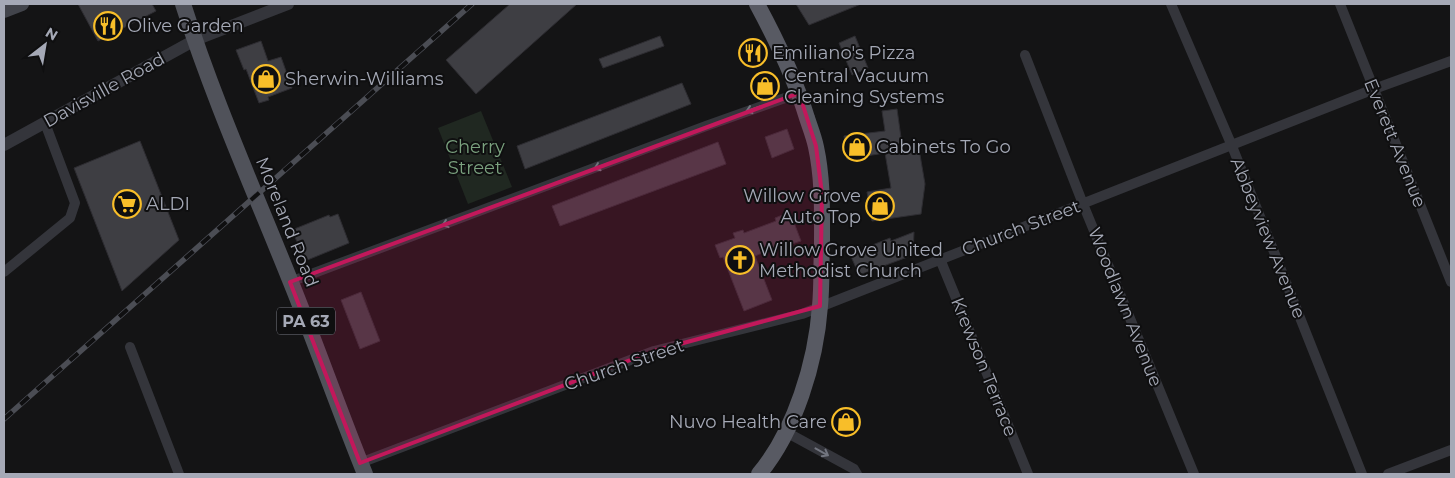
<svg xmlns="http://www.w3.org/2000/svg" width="1455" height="478" viewBox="0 0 1455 478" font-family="Montserrat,sans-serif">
  <rect width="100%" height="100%" fill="#141415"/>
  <!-- green -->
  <path fill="#202821" d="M481,111L512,187L468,204L438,128Z"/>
  <!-- building -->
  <path fill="#3e3e43" stroke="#2e2d32" d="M78,4H152L156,11L98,41Z
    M510,4H577L476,94L446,60Z
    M796,4H861L809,25Z
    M660,36L664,46L603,68L599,59Z
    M855,36L868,68L852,75L839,43Z
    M261,41L268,61L281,57L292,88L268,97L269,100L259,103L246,69L244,70L236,50Z
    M682,83L691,104L525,169L517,146Z
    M897,109L903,152L919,149L925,184L921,214L872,221L867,192L891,188L885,153L847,159L844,136L885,131L882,111Z
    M787,129L794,149L772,158L765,137Z
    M140,141L179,240L122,291L74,168Z
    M718,142L726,164L560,226L552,206Z
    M790,212L801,241L786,246L784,244L755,256L772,300L744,311L723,257L720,258L715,245L735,238L733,233L743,230L744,233L776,221L775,218Z
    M338,214L349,243L305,261L292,230L329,215L330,217Z
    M914,232L913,255L859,275L850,254L890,238L891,241Z
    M361,292L380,341L360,349L341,300Z"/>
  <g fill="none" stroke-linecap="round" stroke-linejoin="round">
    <!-- minor -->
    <path stroke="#34353b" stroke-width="10" d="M1171,4L1232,146L1362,474
      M1340,4L1451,282
      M1025,55L1083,204L1194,474
      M940,259L1028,474
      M4,272L70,218L75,203L45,123
      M290,282L706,126L799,93
      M130,347L179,474
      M786,432L854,469L857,474
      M360,463L654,351L802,314L1374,89L1451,61
      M1388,474L1451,450"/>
    <!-- tertiary -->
    <path stroke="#34353b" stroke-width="12" d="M4,145L195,40L288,4"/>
    <!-- secondary -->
    <path stroke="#42444b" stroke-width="14" d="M4,11L22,4"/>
    <!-- primary -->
    <path stroke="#50525a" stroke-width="16" d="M183,4C213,98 253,188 290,280C316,344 339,410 365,474"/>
    <!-- trunk -->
    <path stroke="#585a63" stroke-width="16" d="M757,4C777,41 795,78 807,118C810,127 814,137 816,147C823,179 822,212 822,245C821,265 822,286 820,306C816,362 795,431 759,474"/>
    <defs>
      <path id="rail" d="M4,419L472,4"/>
    </defs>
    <!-- rail casing -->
    <use href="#rail" stroke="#4b4d54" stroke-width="5.5"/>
    <!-- rail -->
    <use href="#rail" stroke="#0f0f10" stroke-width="4" stroke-dasharray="11" stroke-linecap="butt"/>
  </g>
  <!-- one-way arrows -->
  <defs><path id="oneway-shaft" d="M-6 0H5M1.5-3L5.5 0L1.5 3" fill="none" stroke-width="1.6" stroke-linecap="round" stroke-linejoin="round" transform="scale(1.25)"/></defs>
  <g stroke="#72757f">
    <use href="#oneway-shaft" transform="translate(753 109) rotate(161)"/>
    <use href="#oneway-shaft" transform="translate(601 166) rotate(159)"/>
    <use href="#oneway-shaft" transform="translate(449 223) rotate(160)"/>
    <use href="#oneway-shaft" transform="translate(822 452) rotate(29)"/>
  </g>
  <!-- marked area -->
  <path fill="#c2185b" fill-opacity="0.2" stroke="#c2185b" stroke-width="4" stroke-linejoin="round" d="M799,93L816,146L822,194L820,306L654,351L360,463L290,282Z"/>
  <!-- icons -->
  <defs>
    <symbol id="restaurant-ring" viewBox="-11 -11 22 22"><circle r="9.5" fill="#0f0f10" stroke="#f8be29" stroke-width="1.5"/><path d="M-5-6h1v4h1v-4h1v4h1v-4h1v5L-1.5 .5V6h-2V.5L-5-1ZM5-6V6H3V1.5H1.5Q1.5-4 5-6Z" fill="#f8be29"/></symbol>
    <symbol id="shop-ring" viewBox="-11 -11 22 22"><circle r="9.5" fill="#0f0f10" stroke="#f8be29" stroke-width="1.5"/><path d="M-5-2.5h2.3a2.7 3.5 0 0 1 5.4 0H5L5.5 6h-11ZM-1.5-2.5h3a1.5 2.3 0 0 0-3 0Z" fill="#f8be29"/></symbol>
    <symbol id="supermarket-ring" viewBox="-11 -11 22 22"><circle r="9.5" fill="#0f0f10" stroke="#f8be29" stroke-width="1.5"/><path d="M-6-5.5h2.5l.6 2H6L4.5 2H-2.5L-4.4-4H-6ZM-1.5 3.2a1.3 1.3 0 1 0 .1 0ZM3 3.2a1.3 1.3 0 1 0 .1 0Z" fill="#f8be29"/></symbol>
    <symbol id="church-ring" viewBox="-11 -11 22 22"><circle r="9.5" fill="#0f0f10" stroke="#f8be29" stroke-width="1.5"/><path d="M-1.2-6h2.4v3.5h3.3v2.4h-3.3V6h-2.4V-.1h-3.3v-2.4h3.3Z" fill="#f8be29"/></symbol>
  </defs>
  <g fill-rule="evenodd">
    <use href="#restaurant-ring" x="92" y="10" width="32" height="32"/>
    <use href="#restaurant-ring" x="737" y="37" width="32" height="32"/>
    <use href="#shop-ring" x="250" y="63" width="32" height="32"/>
    <use href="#shop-ring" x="749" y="70" width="32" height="32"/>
    <use href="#shop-ring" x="841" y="131" width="32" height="32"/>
    <use href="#supermarket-ring" x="111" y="188" width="32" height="32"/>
    <use href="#shop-ring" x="864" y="190" width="32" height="32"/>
    <use href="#church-ring" x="724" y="244" width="32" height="32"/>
    <use href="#shop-ring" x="830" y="406" width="32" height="32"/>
  </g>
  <g text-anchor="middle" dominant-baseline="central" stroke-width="4" stroke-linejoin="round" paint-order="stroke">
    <!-- shield labels -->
    <rect fill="#0f0f10" stroke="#787b84" stroke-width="1" x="277" y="307.5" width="58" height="27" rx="4"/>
    <g font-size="16" font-weight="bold" fill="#a5a9b6">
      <text x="306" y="321">PA 63</text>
    </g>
    <!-- poi labels -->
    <g font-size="18" fill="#a5a9b6" stroke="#0f0f10" text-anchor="start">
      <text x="127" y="26">Olive Garden</text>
      <text x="772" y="53">Emiliano's Pizza</text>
      <text x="784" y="76">Central Vacuum<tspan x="784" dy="21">Cleaning Systems</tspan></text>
      <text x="285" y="79">Sherwin-Williams</text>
      <text x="876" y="147">Cabinets To Go</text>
      <text x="861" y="196" text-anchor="end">Willow Grove<tspan x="861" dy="21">Auto Top</tspan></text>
      <text x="146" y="204">ALDI</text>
      <text x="759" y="250">Willow Grove United<tspan x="759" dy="21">Methodist Church</tspan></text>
      <text x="827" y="422" text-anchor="end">Nuvo Health Care</text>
    </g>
    <!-- street labels -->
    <g font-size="18" fill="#a5a9b6" stroke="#0f0f10">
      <text transform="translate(104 90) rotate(-29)">Davisville Road</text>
      <text transform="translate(1395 143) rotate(68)">Everett Avenue</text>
      <text transform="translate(287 222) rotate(68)">Moreland Road</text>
      <text transform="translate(1021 228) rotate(-21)">Church Street</text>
      <text transform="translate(1268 238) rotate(68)">Abbeyview Avenue</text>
      <text transform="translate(1125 307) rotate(68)">Woodlawn Avenue</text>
      <text transform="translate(624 365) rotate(-19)">Church Street</text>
      <text transform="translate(984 367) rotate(68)">Krewson Terrace</text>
    </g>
    <!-- park labels -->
    <g font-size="18" fill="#7ba27f" stroke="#0f0f10">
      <text x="475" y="147">Cherry<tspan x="475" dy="21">Street</tspan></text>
    </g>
  </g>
  <!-- border -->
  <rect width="1455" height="478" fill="none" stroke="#a5a9b6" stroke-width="10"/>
  <!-- north arrow -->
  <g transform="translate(45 45) rotate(31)" stroke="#0f0f10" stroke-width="4" paint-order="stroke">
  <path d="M0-4L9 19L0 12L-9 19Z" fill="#a5a9b6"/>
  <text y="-8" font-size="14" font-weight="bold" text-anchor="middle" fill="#a5a9b6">N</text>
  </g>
</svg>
